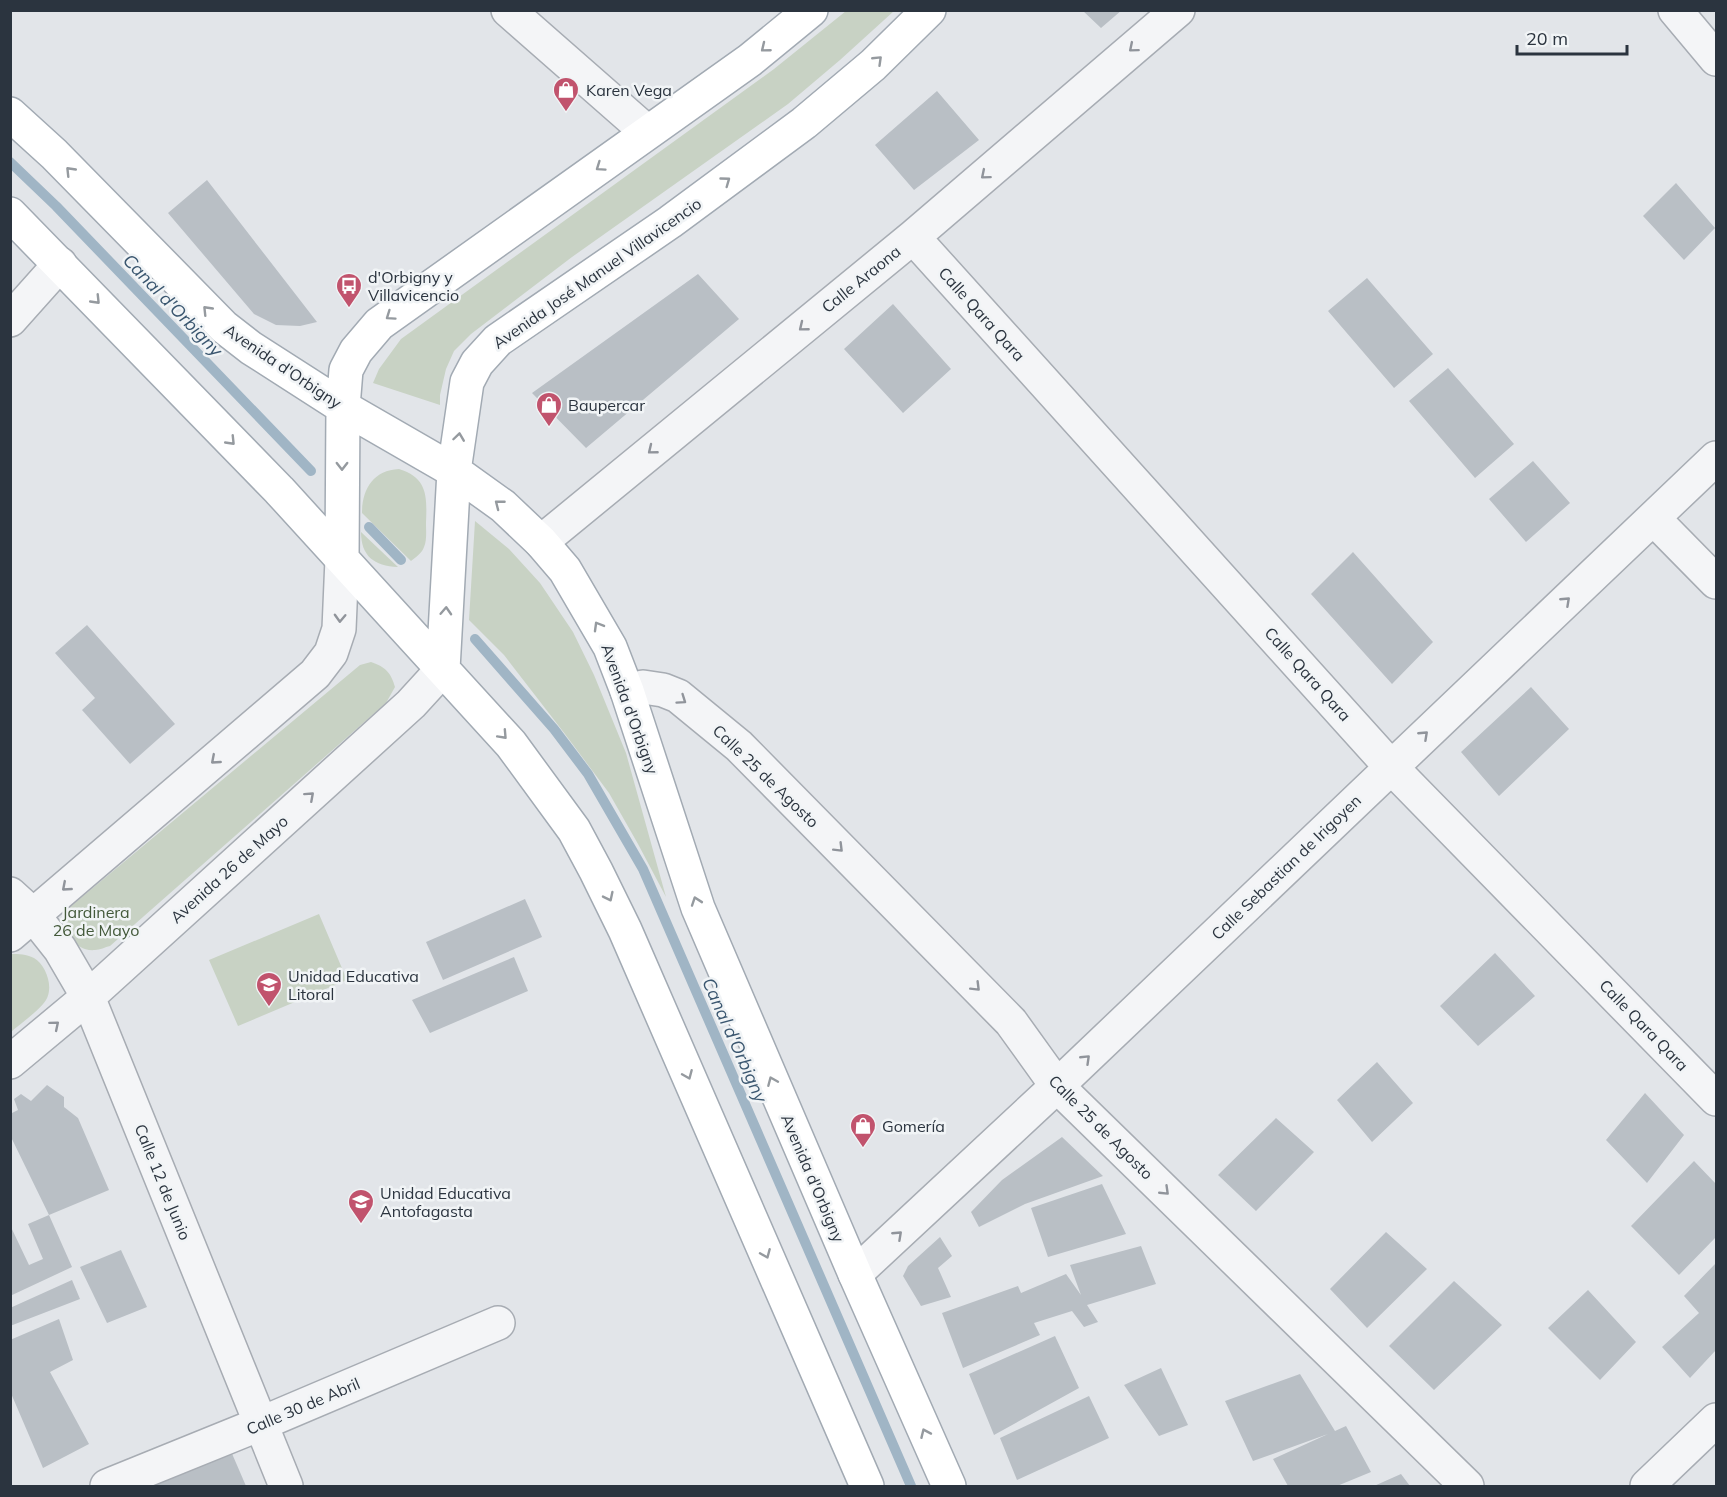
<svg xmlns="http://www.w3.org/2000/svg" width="1727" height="1497" viewBox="0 0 1727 1497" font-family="Mulish,sans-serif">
  <rect width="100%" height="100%" fill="#e2e5e9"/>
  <!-- green -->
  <path fill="#c8d2c4" d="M846,11H894L840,60L788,104L572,257L471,334L454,351L446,369L440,395V405L373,383L379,369L401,339L774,69Z
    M399,469C428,478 427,497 426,523C426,530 427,541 424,547C422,553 416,557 411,561L362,513C362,490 373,470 399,469Z
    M475,521L509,549L540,583L573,632L594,675L626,753L666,897L638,844L609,793L565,734L504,655L469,620Z
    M361,532L398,567C374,566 361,556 361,532Z
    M371,662C386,667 391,673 395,687L386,703L110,946C105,947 100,950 95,950C74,952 63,930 64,912L360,665Z
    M319,914L347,980L238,1026L209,960Z
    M11,954C19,954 26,954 34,958C46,965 54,987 46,1000C39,1011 21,1023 11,1032Z"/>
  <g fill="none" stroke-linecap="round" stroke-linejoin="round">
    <!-- stream -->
    <path stroke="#a0b5c5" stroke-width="10" d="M10,162L56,206L311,471
      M369,527L401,560
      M475,639L554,729L588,774L643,869L911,1486"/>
  </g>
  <!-- building -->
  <path fill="#b9bfc5" d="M1082,10H1122L1101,28Z
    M937,91L979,140L914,190L875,145Z
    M207,180L317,322L300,326L276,325L254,314L168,213Z
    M1676,183L1715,228L1684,260L1643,216Z
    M698,274L739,319L586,448L532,393Z
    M1367,278L1433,354L1394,388L1328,311Z
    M893,304L951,369L903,413L844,349Z
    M1448,368L1514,444L1475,478L1409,401Z
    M1533,461L1570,503L1526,542L1489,499Z
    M1353,552L1433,642L1392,684L1311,594Z
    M87,625L175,724L130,764L82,710L95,698L55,653Z
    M1531,687L1569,729L1499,796L1461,752Z
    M525,899L542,937L443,980L426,942Z
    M1495,953L1535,996L1478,1046L1440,1006Z
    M514,957L528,991L430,1033L412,1000Z
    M1377,1062L1413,1103L1372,1142L1337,1100Z
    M47,1085L64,1097V1107L78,1118L109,1190L49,1215L10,1135V1114L18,1110L14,1099L21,1094L31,1101Z
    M1645,1093L1684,1135L1647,1183L1606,1140Z
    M1276,1118L1314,1152L1256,1211L1218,1175Z
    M1062,1137L1103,1176L1025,1204L979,1227L971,1212L1002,1180Z
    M1694,1161L1716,1184V1237L1679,1275L1631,1226Z
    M1102,1184L1126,1234L1048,1257L1031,1208Z
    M49,1215L72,1267L10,1296V1225L29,1265L43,1259L28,1224Z
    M1386,1232L1427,1269L1367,1328L1330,1289Z
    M940,1237L952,1256L938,1268L951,1297L921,1306L903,1276L908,1266Z
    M1141,1246L1156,1284L1087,1305L1098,1322L1084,1327L1072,1311L1034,1323L1040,1335L963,1368L942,1313L1018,1286L1021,1293L1066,1274L1081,1295L1070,1265Z
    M121,1250L147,1307L107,1323L80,1267Z
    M1716,1263V1350L1690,1378L1662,1347L1699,1313L1684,1296Z
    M72,1280L80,1299L10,1326V1308Z
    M1454,1281L1502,1325L1434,1390L1389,1346Z
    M1588,1290L1636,1342L1600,1380L1548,1328Z
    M59,1319L73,1360L50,1372L89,1444L43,1468L10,1391V1340Z
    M1055,1336L1079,1388L994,1435L969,1374Z
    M1161,1368L1188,1425L1159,1436L1124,1385Z
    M1300,1374L1335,1431L1346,1426L1371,1472L1337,1486H1288L1273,1459L1328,1434L1253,1461L1225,1401Z
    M1089,1396L1109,1438L1017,1480L1000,1438Z
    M230,1449L246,1486H152L149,1480Z
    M1401,1474L1410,1486H1374Z"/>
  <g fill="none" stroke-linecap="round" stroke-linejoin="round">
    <defs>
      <path id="minor" d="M508,10L647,132
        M1675,10L1716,59
        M913,237L1391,767L1716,1099
        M10,320L60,264
        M1653,518L1716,582
        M541,542L913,237L1178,10
        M627,691L643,687L663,690L678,696L739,746L1011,1022L1057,1086L1467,1486
        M10,894L33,915L60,949L88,997L286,1486
        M10,935L315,674L331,653L339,629L342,559
        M10,1062L88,997L411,704L443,669
        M855,1274L1057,1086L1716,458
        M107,1486L260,1424L498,1323
        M1647,1486L1716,1420"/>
      <path id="major" d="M10,114L54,154L224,327L251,348L343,407L454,471L503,506L541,542L565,570L610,647L627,691L698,908L855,1274L949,1486
        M10,214L279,490L511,744L574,830L596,871L625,930L867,1486
        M342,559L343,407L346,370L356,351L379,324L750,60L811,10
        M443,669L454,471L467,382L477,363L498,340L670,222L804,123L873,65L929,10"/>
    </defs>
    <!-- minor casing -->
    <use href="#minor" stroke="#a7acb3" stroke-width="36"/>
    <!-- major casing -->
    <use href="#major" stroke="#a2aab3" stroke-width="36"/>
    <!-- minor -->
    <use href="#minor" stroke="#f4f5f7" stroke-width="33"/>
    <!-- major -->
    <use href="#major" stroke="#fff" stroke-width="33"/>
  </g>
  <!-- one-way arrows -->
  <defs><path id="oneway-chevron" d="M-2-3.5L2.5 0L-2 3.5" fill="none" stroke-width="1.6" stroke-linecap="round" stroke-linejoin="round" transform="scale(1.5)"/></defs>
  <g stroke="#959a9f">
    <use href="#oneway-chevron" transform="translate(765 48) rotate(141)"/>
    <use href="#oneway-chevron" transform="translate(878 60) rotate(-44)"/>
    <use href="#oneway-chevron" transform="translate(600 167) rotate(145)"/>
    <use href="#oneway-chevron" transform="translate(70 171) rotate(-134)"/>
    <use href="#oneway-chevron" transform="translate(726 181) rotate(-36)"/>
    <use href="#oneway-chevron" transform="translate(96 300) rotate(46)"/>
    <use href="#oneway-chevron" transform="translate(207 310) rotate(-134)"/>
    <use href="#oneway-chevron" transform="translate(390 316) rotate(145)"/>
    <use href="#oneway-chevron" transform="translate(459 437) rotate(-82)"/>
    <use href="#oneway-chevron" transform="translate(231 441) rotate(46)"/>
    <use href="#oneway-chevron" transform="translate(342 466) rotate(90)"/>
    <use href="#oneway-chevron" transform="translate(499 504) rotate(-142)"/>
    <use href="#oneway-chevron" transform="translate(446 611) rotate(-87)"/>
    <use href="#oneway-chevron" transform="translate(598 626) rotate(-120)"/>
    <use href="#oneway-chevron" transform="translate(503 735) rotate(47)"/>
    <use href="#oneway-chevron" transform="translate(609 897) rotate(64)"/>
    <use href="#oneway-chevron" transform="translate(696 901) rotate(-109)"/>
    <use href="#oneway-chevron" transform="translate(688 1075) rotate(67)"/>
    <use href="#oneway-chevron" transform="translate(772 1081) rotate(-113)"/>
    <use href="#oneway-chevron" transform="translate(766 1254) rotate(67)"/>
    <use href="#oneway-chevron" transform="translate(925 1433) rotate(-114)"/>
  </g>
  <g stroke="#90949b">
    <use href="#oneway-chevron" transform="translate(1133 48) rotate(140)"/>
    <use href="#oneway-chevron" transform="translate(985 175) rotate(140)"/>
    <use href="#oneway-chevron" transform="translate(803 327) rotate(141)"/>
    <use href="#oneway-chevron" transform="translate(652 450) rotate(141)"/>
    <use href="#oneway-chevron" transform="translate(1566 601) rotate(-43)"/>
    <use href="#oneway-chevron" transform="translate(340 618) rotate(92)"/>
    <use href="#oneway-chevron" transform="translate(682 700) rotate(35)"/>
    <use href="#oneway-chevron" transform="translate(1424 735) rotate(-43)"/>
    <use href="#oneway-chevron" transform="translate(215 760) rotate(139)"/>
    <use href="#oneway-chevron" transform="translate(310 796) rotate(-42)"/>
    <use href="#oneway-chevron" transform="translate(839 848) rotate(45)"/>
    <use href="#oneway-chevron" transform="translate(66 887) rotate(139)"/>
    <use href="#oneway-chevron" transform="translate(976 987) rotate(45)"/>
    <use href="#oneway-chevron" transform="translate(55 1025) rotate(-40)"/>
    <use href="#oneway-chevron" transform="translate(1086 1059) rotate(-44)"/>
    <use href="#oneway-chevron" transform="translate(1165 1191) rotate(44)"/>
    <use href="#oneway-chevron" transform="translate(898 1235) rotate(-43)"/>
  </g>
  <!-- icons -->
  <defs>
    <symbol id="shop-pin" viewBox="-11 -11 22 30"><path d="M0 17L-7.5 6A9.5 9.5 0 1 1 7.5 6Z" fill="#c1536d" stroke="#f1f4f6"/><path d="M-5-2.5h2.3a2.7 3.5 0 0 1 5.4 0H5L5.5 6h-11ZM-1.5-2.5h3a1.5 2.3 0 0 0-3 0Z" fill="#fff"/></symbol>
    <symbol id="bus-pin" viewBox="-11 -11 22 30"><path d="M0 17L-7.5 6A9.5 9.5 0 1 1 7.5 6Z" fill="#c1536d" stroke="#f1f4f6"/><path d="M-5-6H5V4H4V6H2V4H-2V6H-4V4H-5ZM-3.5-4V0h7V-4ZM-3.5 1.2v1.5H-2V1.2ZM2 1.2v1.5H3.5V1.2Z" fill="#fff"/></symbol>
    <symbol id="school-pin" viewBox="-11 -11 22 30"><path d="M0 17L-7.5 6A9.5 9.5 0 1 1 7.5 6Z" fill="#c1536d" stroke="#f1f4f6"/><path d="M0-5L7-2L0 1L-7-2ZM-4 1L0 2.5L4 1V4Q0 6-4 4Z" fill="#fff"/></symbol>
  </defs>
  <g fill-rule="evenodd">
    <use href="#shop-pin" x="551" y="75" width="30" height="40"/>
    <use href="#bus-pin" x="334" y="271" width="30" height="40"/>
    <use href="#shop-pin" x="534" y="390" width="30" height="40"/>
    <use href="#school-pin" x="254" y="970" width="30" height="40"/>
    <use href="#shop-pin" x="848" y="1111" width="30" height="40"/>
    <use href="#school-pin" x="346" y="1187" width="30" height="40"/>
  </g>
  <g text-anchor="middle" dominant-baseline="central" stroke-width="5" stroke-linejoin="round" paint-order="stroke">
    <!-- poi labels -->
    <g font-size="16" fill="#2b343f" stroke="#f1f4f6" text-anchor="start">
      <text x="586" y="90">Karen Vega</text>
      <text x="368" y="277">d'Orbigny y<tspan x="368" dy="18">Villavicencio</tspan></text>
      <text x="568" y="405">Baupercar</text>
      <text x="288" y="976">Unidad Educativa<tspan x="288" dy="18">Litoral</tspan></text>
      <text x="882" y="1126">Gomería</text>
      <text x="380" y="1193">Unidad Educativa<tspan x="380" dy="18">Antofagasta</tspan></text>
    </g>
    <!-- street labels -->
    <g font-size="16" fill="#2b343f" stroke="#f1f4f6">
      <text transform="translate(597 273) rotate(-35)">Avenida José Manuel Villavicencio</text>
      <text transform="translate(861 279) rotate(-39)">Calle Araona</text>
      <text transform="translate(982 314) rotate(48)">Calle Qara Qara</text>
      <text transform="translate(283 366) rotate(34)">Avenida d'Orbigny</text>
      <text transform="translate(1308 674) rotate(48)">Calle Qara Qara</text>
      <text transform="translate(630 709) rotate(70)">Avenida d'Orbigny</text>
      <text transform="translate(766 776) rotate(44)">Calle 25 de Agosto</text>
      <text transform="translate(1286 867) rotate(-44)">Calle Sebastian de Irigoyen</text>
      <text transform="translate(229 869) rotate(-42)">Avenida 26 de Mayo</text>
      <text transform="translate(1644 1025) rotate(46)">Calle Qara Qara</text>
      <text transform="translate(1101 1127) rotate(45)">Calle 25 de Agosto</text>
      <text transform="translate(813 1178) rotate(67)">Avenida d'Orbigny</text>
      <text transform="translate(163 1182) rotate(68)">Calle 12 de Junio</text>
      <text transform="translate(303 1406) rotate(-23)">Calle 30 de Abril</text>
    </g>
    <!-- park labels -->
    <g font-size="16" fill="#43593a" stroke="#f1f4f6">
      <text x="96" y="912">Jardinera<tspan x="96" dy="18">26 de Mayo</tspan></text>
    </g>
    <!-- water labels -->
    <g font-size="18" font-style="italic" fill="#3a566f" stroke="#f1f4f6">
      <text transform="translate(173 305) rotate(46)">Canal d'Orbigny</text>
      <text transform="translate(735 1040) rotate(66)">Canal d'Orbigny</text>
    </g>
  </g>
  <!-- border -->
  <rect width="1727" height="1497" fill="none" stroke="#2b343f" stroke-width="24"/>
  <!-- scale -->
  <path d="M1517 45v9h110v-9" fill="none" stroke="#2b343f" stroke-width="3"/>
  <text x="1526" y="45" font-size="18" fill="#2b343f" stroke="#f1f4f6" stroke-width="4.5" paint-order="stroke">20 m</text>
</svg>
